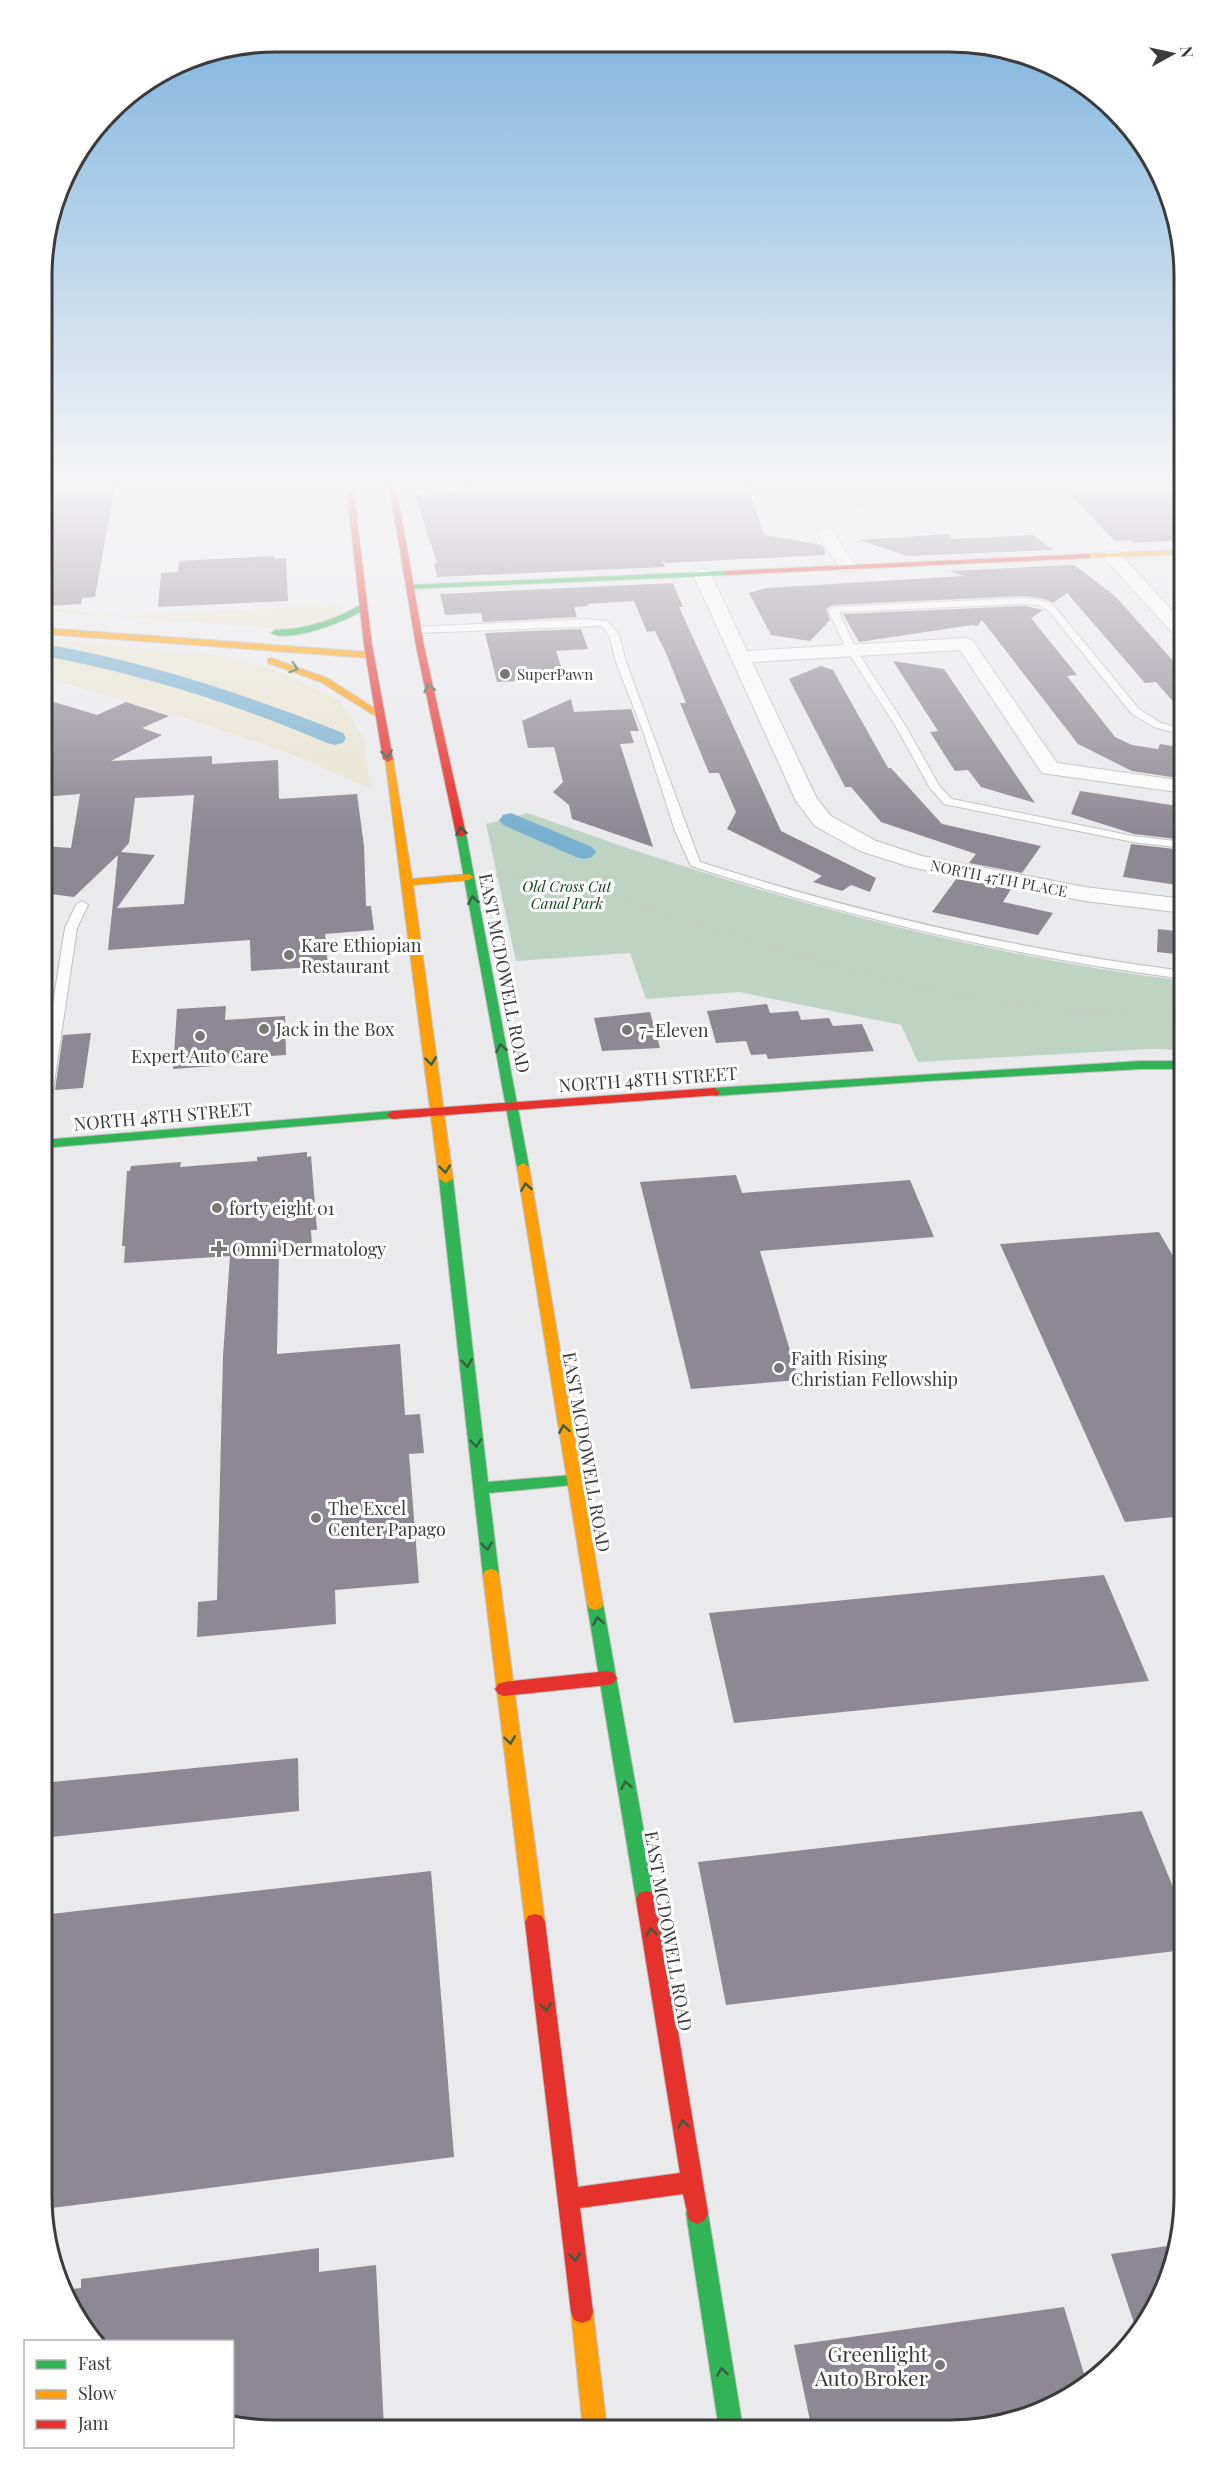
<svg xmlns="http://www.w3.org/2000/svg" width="1226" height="2472" viewBox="0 0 1226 2472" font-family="'Playfair Display',serif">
  <rect width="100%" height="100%" fill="#eae9ec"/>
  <!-- green -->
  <path fill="#bdd4c3" d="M833,485H917L934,506L850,510Z
    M934,485H1024L1036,498L1030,502L950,506Z
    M528,813C740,890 960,953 1184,981V1050L1149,1049L918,1062L901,1025L739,992L646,999L630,953L516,961L486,824Z"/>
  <!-- sand -->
  <path fill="#e9e4d0" d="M341,604L340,615L324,622L282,629L44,611V607L125,616Z
    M44,639L221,656L281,672L339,700L364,738L370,789L299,757L202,723L44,677Z"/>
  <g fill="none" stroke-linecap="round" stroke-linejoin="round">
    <!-- canal -->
    <path fill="#78b0d0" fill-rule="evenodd" d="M44,644C148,662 245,694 343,733L346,738L343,743L335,745L327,743C235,704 142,674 44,656Z
      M511,813L592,847L596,852L592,857L584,859L576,857L503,825L499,820L503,815Z"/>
  </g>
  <!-- building -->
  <path fill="#8e8894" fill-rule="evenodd" d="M55,485H115L95,597L82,598L81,604L51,606L52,600H44V534Z
    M467,485H748L764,535L822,545L825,549V555L667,563L662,561L665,567L437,577L434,563H437L415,495L469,491Z
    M1061,485H1184V540L1133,543L1131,540L1115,541Z
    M948,534L952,539L1033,535L1053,550L907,556L859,540Z
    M274,556V559L286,558L288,601L158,607L161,573L178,572L179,561Z
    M1074,565L1115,596L1184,673V714L1156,682L1145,683L1067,593L1053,603L1045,599L1025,596L833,605L826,609L830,620L810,641L771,635L749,593L766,588L964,576L949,571Z
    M673,583L683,607H679L781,831L876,878L870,892L851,885L842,891L813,882L822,876L727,829L736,812L719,773H709L680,703H686L666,653L655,631L647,632L634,601L587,604L588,606L574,607L577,617L483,622L481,613L445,615L440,594Z
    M1025,606L1043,610L1031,618L1077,675L1067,676L1115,737L1132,745L1158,749L1160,744L1184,748V779L1132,771L1078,744L982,620L977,626L972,625L859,642L843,614Z
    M581,629L588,649L556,651L565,679L497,682L485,633Z
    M893,661L944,669L1035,803L981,787L968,770L955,771L930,732L938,731Z
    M821,666L833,670L888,768H891L942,824L1041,846L1022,873L969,863L976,854L881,822L851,787H845L789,679Z
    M44,699L97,715L126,702L169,716L142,728L162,735L111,761L212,756V764L278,760L279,799L357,794L364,846L366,906H371L374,930L325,934L328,966L251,971L250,940L108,950L118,855L74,897L43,893V846L71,848L80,794L43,797ZM194,795L184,904L117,908L155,855L121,852L129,843L135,798Z
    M571,699L574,712L631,709L639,731H630L634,743L620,744L653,847L572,819L569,805L553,792L563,782L554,747L528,748L522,721Z
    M1080,791L1184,807V840L1134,834L1071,814Z
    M1131,844L1184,850V886L1123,877Z
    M957,878L1011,889L1003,902L1053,913L1038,935L932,912Z
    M1158,929L1184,932V955L1157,952Z
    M767,1004L770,1013L798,1011L801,1020L829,1018L833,1026L862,1024L874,1051L768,1059L766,1054L751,1055L746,1041L716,1043L707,1011Z
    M226,1006L225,1020L285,1016L286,1055L224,1059V1062L215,1063V1066L173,1069L177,1009Z
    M650,1012L660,1048L602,1051L594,1018Z
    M91,1033L83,1088L55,1090L63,1035Z
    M307,1152V1157L311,1156L317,1230H311L312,1248L279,1252L277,1354L400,1344L405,1415L420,1414L424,1453L409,1454L419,1583L335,1590L336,1624L197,1637L198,1602L217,1600L223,1356L230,1256L124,1263L125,1246H122L127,1171H130L131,1166L181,1162L180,1167L257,1161V1157Z
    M736,1175L742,1193L910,1180L934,1237L760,1251L799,1380L691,1389L640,1182Z
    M1159,1232L1184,1275V1516L1125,1522L1000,1244Z
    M1104,1575L1149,1681L734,1723L709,1613Z
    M298,1758L299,1811L42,1838V1783Z
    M1142,1811L1184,1914V1950L726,2005L698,1862Z
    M431,1871L454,2157L44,2209L42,2195V1915Z
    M1175,2245L1166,2285L1138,2335L1111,2254Z
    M319,2248V2272L376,2265L384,2428H246L232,2424V2342H95L81,2325L64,2290L81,2288V2279Z
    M1064,2307L1087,2384L1080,2390L1024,2418L949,2430H812L794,2345Z"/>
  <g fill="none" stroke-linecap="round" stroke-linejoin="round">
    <defs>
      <path id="lane" d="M1025,598L1045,601L1055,607L1139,709L1161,723L1184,729V735L1154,727L1131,713L1049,611L1040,605L1025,604L839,612L857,651L905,725L940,787L952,799L1133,836L1184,842V848L1133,842L944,804L930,788L895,725L847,651L828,610L833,607Z
        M1184,612V618L1168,619L1163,616L1168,613Z
        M585,619L608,621L619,635L626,662L700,862C859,913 1018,950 1184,971V979C1015,957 853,918 691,866L675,831L644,734L616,662L609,635L602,626L417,633L412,630L417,627Z
        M82,901L88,905L77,928L50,1110L43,1114V1066L65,928L76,905Z"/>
      <path id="street" d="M825,528L831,529L857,567L854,571H842L839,567L817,533Z
        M1112,551L1118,552L1184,623V640L1177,638L1106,560L1103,556L1106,552Z
        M702,569L708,570L711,574L747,651L965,638L972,640L1057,763L1184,781V793L1042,773L960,650L752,662L817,799L831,816L876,841L922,856L1085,887L1184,899V913L1085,901L910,867L860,851L815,826L796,801L693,574L696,570Z"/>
      <path id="fast" d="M727,571L731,573L730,575L409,589L405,587L409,585Z
        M360,605L367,607C352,620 288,644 271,633L275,630C306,629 333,621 360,605Z
        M461,831L466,834L529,1167L523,1171L517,1167L456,834Z
        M1141,1061H1184V1069H1141L928,1081L714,1096L708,1092L714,1088Z
        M392,1111L396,1112L398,1115L396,1118L43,1148V1140Z
        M446,1175L453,1179L488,1482L573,1475L579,1476L581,1480L579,1484L573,1485L489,1493L499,1575L497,1579L491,1581L485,1579L483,1575L439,1179Z
        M595,1598L601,1600L603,1604L656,1899L653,1905L646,1907L639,1905L636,1899L587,1604L589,1600Z
        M697,2202L705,2206L708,2213L743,2429H719L686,2213L689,2206Z"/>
      <path id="slow" d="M1184,550V554L1087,558L1083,556L1087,554Z
        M44,628L370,652L374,655L370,658L44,634Z
        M271,658L327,678L385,715L377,717L321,682L268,663V659Z
        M385,757L393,759L412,879L469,874L474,877L469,880L413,885L453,1179L446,1183L439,1179Z
        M523,1163L529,1167L603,1604L601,1608L595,1610L589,1608L587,1604L517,1167Z
        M491,1569L497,1571L499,1575L545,1922L542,1928L535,1930L528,1928L525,1922L483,1575L485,1571Z
        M582,2301L590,2304L593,2312L607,2429H583L571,2312L574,2304Z"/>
      <path id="jam" d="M346,485H353L372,645L393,759L388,762L383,759L364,645Z
        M389,485H396L424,646L466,834L461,837L456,834L416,646Z
        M1087,554H1090V558L727,575L723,573L727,571Z
        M714,1088L720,1092L718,1095L392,1119L386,1115L392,1111Z
        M608,1671L614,1673L617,1678L614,1683L608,1685L504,1696L498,1694L495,1689L498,1684L504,1682Z
        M646,1891L653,1893L656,1899L708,2213L705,2220L697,2224L689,2220L683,2194L580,2208L593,2312L590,2320L582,2323L574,2320L571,2312L525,1922L528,1916L535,1914L542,1916L545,1922L578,2187L680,2173L636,1899L639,1893Z"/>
    </defs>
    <!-- lane casing -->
    <use href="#lane" stroke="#c0bfc1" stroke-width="2"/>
    <!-- street casing -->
    <use href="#street" stroke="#c0bfc1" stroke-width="2"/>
    <!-- fast casing -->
    <use href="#fast" stroke="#c0bfc1" stroke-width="2"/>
    <!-- slow casing -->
    <use href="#slow" stroke="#c0bfc1" stroke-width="2"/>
    <!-- jam casing -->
    <use href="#jam" stroke="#c0bfc1" stroke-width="2"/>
    <!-- path-far1 -->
    <path stroke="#c9c9cb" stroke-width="3" stroke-dasharray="1.5 4" stroke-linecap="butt" d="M496,876L540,873L562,877L667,915L834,965L962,996L1091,1012"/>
    <!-- path -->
    <path stroke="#c9c9cb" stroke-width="4" stroke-dasharray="1.5 4.5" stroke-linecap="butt" d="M1079,1010L1120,1015L1184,1017"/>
    <!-- lane -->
    <use href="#lane" fill="#fcfcfc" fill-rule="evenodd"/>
    <!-- street -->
    <use href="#street" fill="#fcfcfc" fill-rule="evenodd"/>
    <!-- fast -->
    <use href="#fast" fill="#30b455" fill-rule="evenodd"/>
    <!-- slow -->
    <use href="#slow" fill="#ff9f0a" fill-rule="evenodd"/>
    <!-- jam -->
    <use href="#jam" fill="#e5322d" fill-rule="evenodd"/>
  </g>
  <!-- one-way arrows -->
  <defs><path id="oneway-chevron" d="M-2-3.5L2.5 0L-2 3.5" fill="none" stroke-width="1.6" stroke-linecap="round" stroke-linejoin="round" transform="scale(1.5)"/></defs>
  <g stroke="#385f44">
    <use href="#oneway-chevron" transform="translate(294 668) rotate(18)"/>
    <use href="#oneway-chevron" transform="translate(429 688) rotate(-103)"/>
    <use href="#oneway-chevron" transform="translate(387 754) rotate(80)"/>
    <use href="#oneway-chevron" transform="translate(461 831) rotate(-100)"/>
    <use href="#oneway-chevron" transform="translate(473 900) rotate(-100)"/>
    <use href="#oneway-chevron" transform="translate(501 1048) rotate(-101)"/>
    <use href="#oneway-chevron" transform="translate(431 1061) rotate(83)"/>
    <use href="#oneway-chevron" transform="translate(445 1169) rotate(84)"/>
    <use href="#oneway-chevron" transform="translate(526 1187) rotate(-99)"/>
    <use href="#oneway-chevron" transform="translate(467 1363) rotate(84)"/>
    <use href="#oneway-chevron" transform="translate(564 1429) rotate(-100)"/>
    <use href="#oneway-chevron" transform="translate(476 1443) rotate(84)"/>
    <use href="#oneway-chevron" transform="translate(487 1546) rotate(84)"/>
    <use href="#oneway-chevron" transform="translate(598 1621) rotate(-100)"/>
    <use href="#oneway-chevron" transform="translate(510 1740) rotate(82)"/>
    <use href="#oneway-chevron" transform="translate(626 1785) rotate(-100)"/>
    <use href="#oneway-chevron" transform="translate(651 1932) rotate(-100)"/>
    <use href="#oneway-chevron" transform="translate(546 2007) rotate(82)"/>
    <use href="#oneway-chevron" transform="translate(683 2124) rotate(-99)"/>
    <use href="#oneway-chevron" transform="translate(575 2257) rotate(83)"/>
    <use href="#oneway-chevron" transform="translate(722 2372) rotate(-99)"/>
  </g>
  <!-- sky -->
  <linearGradient id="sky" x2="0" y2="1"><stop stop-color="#7bb2de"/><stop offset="0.58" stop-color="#f6f5f6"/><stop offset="1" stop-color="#f6f5f6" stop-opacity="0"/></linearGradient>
  <rect width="1226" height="831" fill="url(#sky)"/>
  <!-- markers -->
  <g fill="#78787a" stroke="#fff" stroke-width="2">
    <circle cx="505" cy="674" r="6"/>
    <circle cx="289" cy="955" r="6"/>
    <circle cx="264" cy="1029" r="6"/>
    <circle cx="627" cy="1030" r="6"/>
    <circle cx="200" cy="1036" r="6"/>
    <circle cx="217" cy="1208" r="6"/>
    <path d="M216 1240h6v6h6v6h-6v6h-6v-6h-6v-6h6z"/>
    <circle cx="779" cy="1368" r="6"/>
    <circle cx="316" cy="1518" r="6"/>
    <circle cx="940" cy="2365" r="6"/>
  </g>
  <g text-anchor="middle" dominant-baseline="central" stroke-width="6" stroke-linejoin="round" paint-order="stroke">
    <!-- far-poi labels -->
    <g font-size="15" fill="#3b3b3d" stroke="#fff" text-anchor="start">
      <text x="517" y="674">SuperPawn</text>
    </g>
    <!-- far-street labels -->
    <g font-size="15" fill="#3b3b3d" stroke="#fff">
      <text transform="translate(999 878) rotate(11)">NORTH 47TH PLACE</text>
    </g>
    <!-- far-park labels -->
    <g font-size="15" font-style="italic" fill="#0e4321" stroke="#fff">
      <text x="567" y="886">Old Cross Cut<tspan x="567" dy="17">Canal Park</tspan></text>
    </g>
    <!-- poi labels -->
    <g font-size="18" fill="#3b3b3d" stroke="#fff" text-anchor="start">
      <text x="301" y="945">Kare Ethiopian<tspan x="301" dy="21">Restaurant</tspan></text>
      <text x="276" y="1029">Jack in the Box</text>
      <text x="639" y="1030">7-Eleven</text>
      <text x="200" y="1056" text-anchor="middle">Expert Auto Care</text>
      <text x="229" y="1208">forty eight 01</text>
      <text x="232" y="1249">Omni Dermatology</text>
      <text x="791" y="1358">Faith Rising<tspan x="791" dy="21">Christian Fellowship</tspan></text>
      <text x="328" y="1508">The Excel<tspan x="328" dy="21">Center Papago</tspan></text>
    </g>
    <!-- street labels -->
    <g font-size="18" fill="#3b3b3d" stroke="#fff">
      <text transform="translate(505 973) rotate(79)">EAST MCDOWELL ROAD</text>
      <text transform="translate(648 1079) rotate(-4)">NORTH 48TH STREET</text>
      <text transform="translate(163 1116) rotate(-5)">NORTH 48TH STREET</text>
      <text transform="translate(587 1452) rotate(80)">EAST MCDOWELL ROAD</text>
      <text transform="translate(669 1931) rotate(80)">EAST MCDOWELL ROAD</text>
    </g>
    <!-- near-poi labels -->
    <g font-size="21" fill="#3b3b3d" stroke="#fff" text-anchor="end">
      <text x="928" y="2353">Greenlight<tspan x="928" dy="24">Auto Broker</tspan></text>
    </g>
  </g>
  <!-- crop -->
  <path d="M0 0H1226V2472H0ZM276 52H950A224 224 0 0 1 1174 276V2196A224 224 0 0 1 950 2420H276A224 224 0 0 1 52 2196V276A224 224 0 0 1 276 52Z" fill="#fff" fill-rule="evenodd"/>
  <path fill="none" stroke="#3b3b3d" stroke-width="3" d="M276 52H950A224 224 0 0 1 1174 276V2196A224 224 0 0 1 950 2420H276A224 224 0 0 1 52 2196V276A224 224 0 0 1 276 52Z"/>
  <!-- legend -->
  <rect x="24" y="2340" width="210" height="108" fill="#ffffff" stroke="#b1b1b1" stroke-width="1.5"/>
  <rect x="36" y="2360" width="30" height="9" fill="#30b455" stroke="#b1b1b1" stroke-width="1.5"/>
  <text x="78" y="2370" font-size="18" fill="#3b3b3d">Fast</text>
  <rect x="36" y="2390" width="30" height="9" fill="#ff9f0a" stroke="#b1b1b1" stroke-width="1.5"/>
  <text x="78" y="2400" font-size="18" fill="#3b3b3d">Slow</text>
  <rect x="36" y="2420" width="30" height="9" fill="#e5322d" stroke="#b1b1b1" stroke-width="1.5"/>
  <text x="78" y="2430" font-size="18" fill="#3b3b3d">Jam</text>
  <!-- north arrow -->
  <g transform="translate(1172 54) rotate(82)" stroke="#ffffff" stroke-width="4.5" paint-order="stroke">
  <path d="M0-4.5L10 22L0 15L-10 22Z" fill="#3b3b3d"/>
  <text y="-9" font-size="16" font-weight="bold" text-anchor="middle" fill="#3b3b3d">N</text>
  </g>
</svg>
